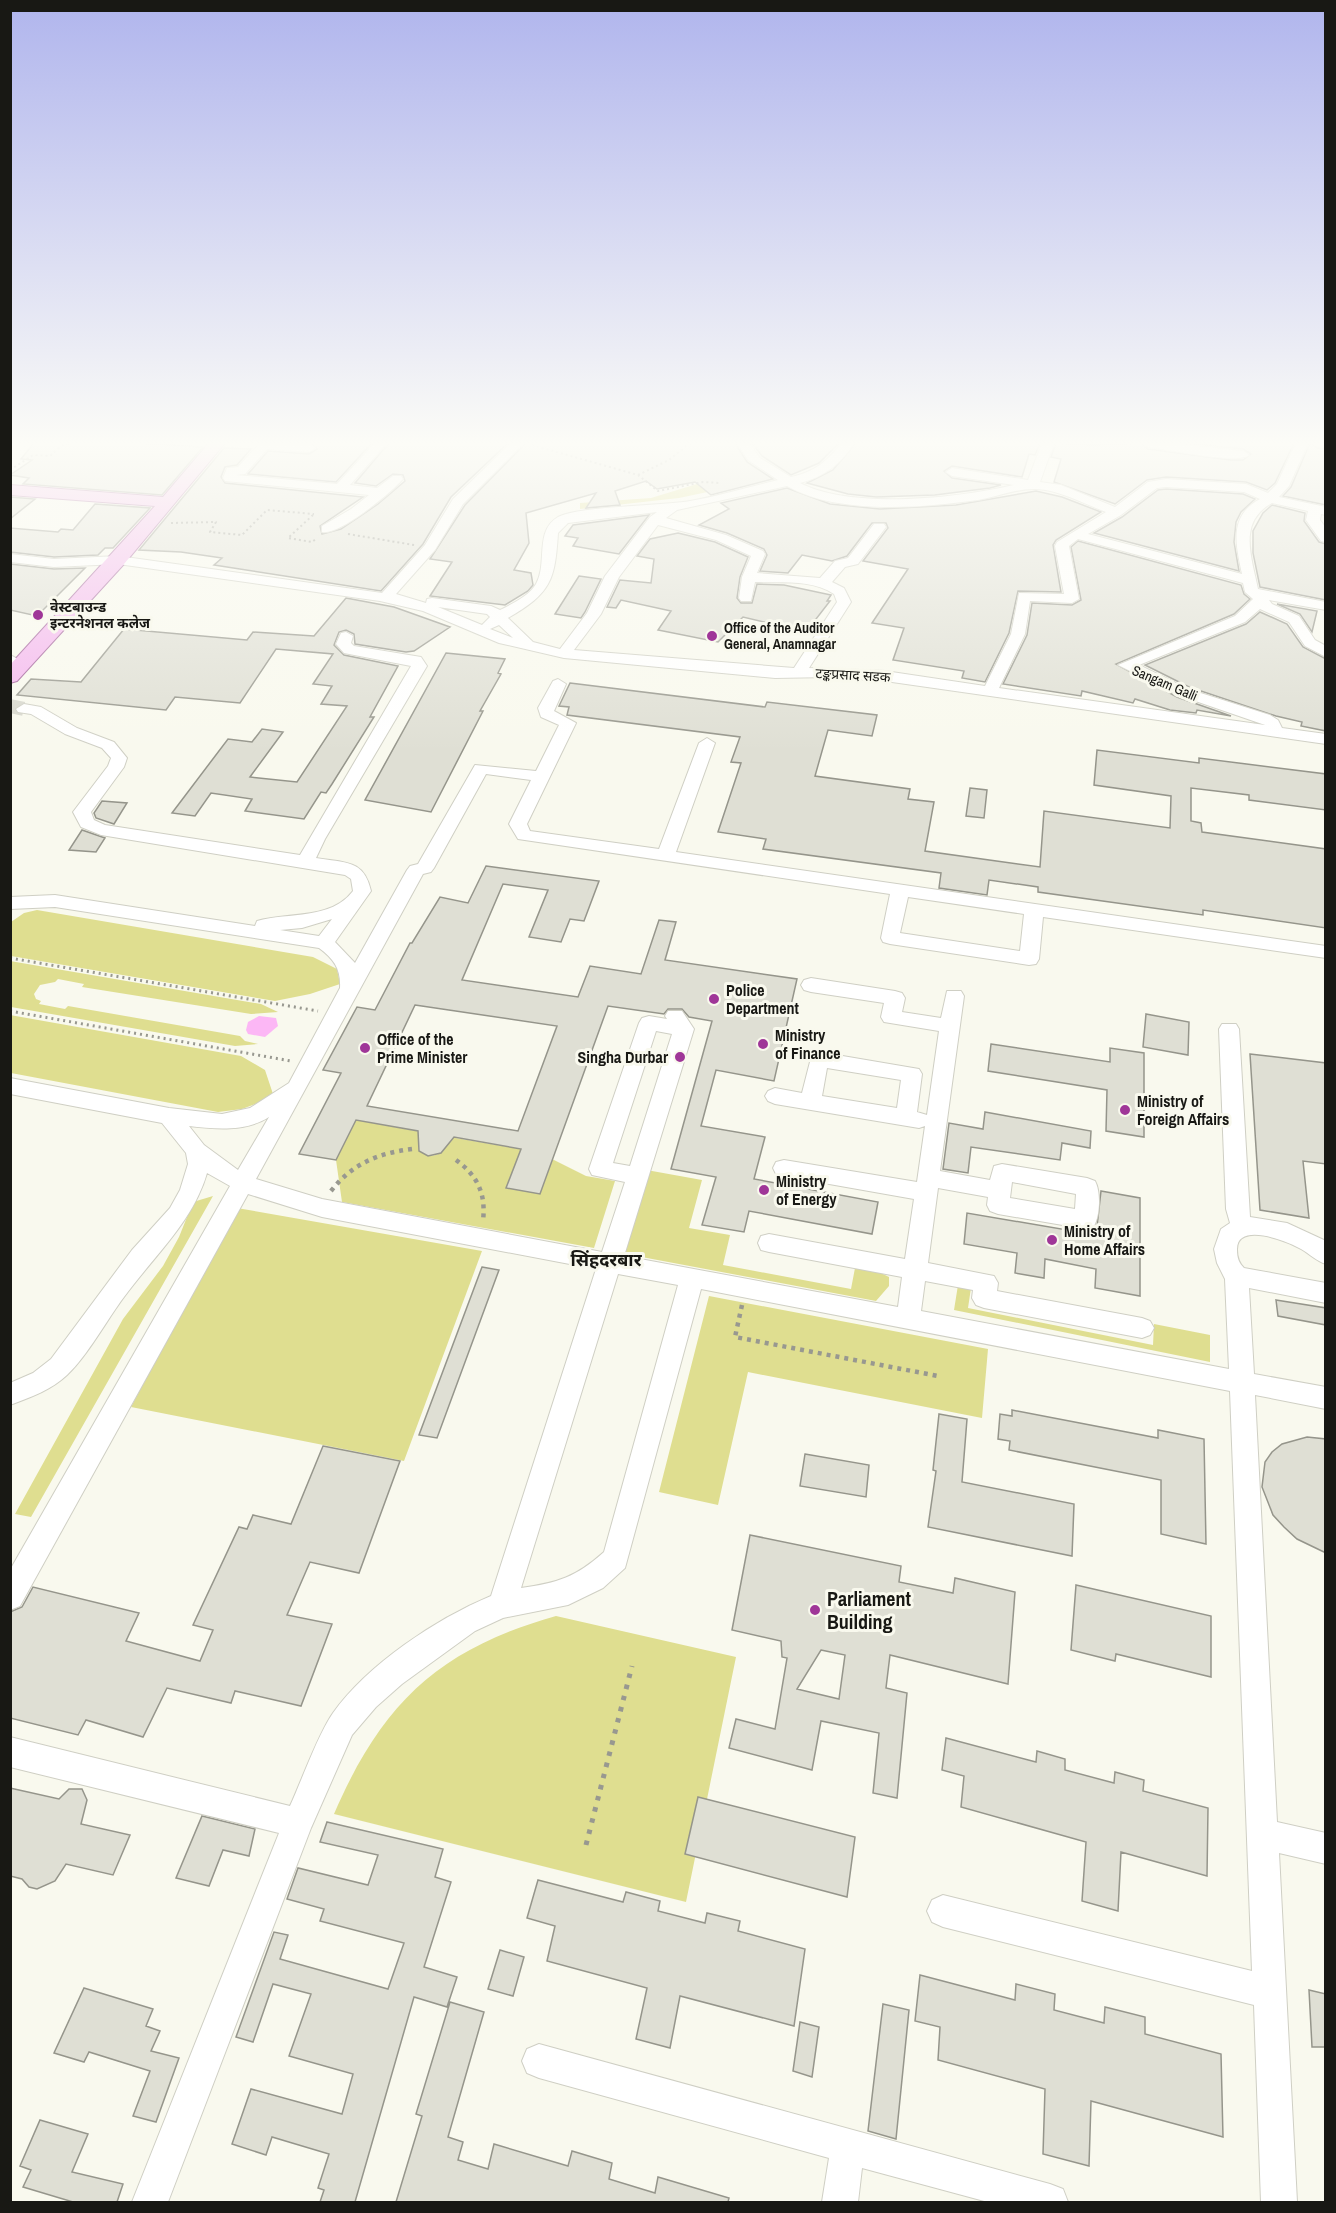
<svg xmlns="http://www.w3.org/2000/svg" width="1336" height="2213" viewBox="0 0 1336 2213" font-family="'Archivo Narrow','Noto Sans Devanagari',sans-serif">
  <rect width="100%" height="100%" fill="#f9f9ee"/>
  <!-- green -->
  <path fill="#dfde90" d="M697,484L731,487L679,498L580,509V503L651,498Z
    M37,910L313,957L337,969L340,984L310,994L275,1001L11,956V922L24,913Z
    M10,961L261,1004L278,1012L251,1014L82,987L84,984L58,979L55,982L40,985L34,994L36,999L41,1001L39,1004L65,1009L68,1006L240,1036L245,1041L258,1044L235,1046L11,1007Z
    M10,1015L241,1056L265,1070L274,1097L242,1109L218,1112L11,1073Z
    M356,1120L432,1134L421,1152C435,1161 449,1152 444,1136L521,1149L507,1188L552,1159L586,1176L615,1181L594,1248L342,1202L336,1160Z
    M641,1169L702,1180L689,1228L730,1235L723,1265L851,1289L855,1268L881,1273L889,1277V1286L876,1301L615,1252Z
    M213,1196L31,1517L15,1514L123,1319L163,1266L179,1237L193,1202Z
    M237,1208L482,1251L404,1461L131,1407Z
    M958,1285L971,1288L968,1308L1153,1345L1154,1324L1210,1335V1362L954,1310Z
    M709,1296L988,1349L982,1418L748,1372L718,1505L659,1492Z
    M556,1616L736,1657L686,1902L334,1814C382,1703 439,1649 556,1616Z"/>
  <!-- water -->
  <path fill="#fcb7f5" d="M259,1016L276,1018L278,1026L265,1037L248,1034L246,1030L248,1022Z"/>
  <!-- building -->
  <path fill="#dfdfd4" stroke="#95958b" stroke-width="1.5" fill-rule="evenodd" d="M34,443H138L203,447L162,495L23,484L29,478L10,475L32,460L21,459Z
    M311,443H372L336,482L248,474L268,451L309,454L317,449Z
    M389,443H508L451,497L423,544L381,591L214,565L222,558L181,552L139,550L224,448L251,449L237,465L225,467L221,477L225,483L363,497L320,526L322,534L341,529L378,504L405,481L403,475L393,474L376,486L355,483Z
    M526,443H735L747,462L773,479L711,495L695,482L657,489L646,481L615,491L620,505L586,508L596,493L526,513L529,543L514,570L531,573L533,585L528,591L505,605L430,596L452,562L430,559L465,505Z
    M752,443H839L819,463L791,475L762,456Z
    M856,443H1040L1035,455L1029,454L1022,477L952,466L944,471L952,478L1001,485L990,488L935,495L876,497L848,494L807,483L833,470Z
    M1056,443L1093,445L1140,443L1148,449L1231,460H1243L1251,454L1243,449L1186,443H1294L1275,483L1267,490L1246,482L1166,477L1147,480L1115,504L1054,482L1061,459L1051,457Z
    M1310,443L1317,448L1326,449V505L1283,496L1291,487Z
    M787,488L830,504L880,509L956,505L1036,491L1062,497L1101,512L1056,540L1053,545L1061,592L1018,591L1009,633L985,682L962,678L964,671L893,660L904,628L872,623L908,569L863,561L888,528L886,523H872L847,556L832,561L802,555L788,573L760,571L767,555L764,549L727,533L699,525L729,509L721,503Z
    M1166,489L1243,494L1255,499L1241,512L1236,522L1234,542L1239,571L1094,533L1122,517L1158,490Z
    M10,497L35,499L10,519Z
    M95,504L150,508L113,548H105L98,555L54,557L10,552V528L58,532L61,529L73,530Z
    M1272,505L1305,513L1304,521L1319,542L1326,544V600L1260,587L1253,553V531L1263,513Z
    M649,515L619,554L573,546L578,538L565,536L573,525Z
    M678,533L715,542L748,557L740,577L737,598L741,603H752L757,584L784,585L831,595L827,601H830L806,632L743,617L718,642L658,630L671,611L621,600L616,608L607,607L620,580L651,583L654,559L637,556L650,539Z
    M1078,541L1241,585L1244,594L1250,599L1234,614L1116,664L1177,697L1231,716L1197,710L1196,713L1170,710L1135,699L1133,703L1082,691L1081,696L1003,684L1027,635L1032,603L1072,605L1081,600L1071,547Z
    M10,564L54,569L85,568L37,616L10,610Z
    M579,576L601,579L585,612L581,618L555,614Z
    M346,598L394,607L450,627L414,651L406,652L355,644L354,634L346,630L339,632L334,645L344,655L398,666L370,717H374L332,784L326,793L321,792L304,819L245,811L252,799L211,793L195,816L172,813L228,739L252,742L262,729L283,732L250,777L297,782L347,706L321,704L332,686L313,684L333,654L276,649L240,703L175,697L166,710L17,695L31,679L81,682L124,629L247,640L253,632L314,636Z
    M1277,604L1317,611L1312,632L1300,614Z
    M1260,612L1287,624L1303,647L1326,659V731L1301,726L1302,722L1276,716L1189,687L1145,665L1246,624Z
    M446,653L505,659L498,673L501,674L480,711H483L431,812L365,800Z
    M570,683L765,707L767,702L877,715L872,736L828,730L815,776L910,789L908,799L934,802L925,851L1040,867L1044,811L1170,828L1171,796L1094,785L1097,750L1199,763V758L1326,774V810L1249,800V795L1191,788V821L1201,823L1202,832L1326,849V928L1203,910V915L1038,892V887L989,880L987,895L939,888L941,873L763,849L766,839L718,832L741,763L731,762L740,737L567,715L569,707L559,706Z
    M970,788L987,790L984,818L966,816Z
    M102,801L127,803L114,824L96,818L94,813Z
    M82,830L105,838L96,852L69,850Z
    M486,866L599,881L584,921L570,919L561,942L529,937L548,890L503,884L462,980L578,997L590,966L641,974L659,920L676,922L665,960L797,979L774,1081L716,1070L701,1126L765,1137L754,1179L878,1202L872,1234L749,1211L744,1232L702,1225L716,1177L671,1169L712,1021L689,1017L682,1009H668L664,1014L608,1006L540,1194L506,1188L521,1149L454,1137L441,1153L428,1156L419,1151L418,1131L356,1120L336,1160L299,1154L341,1073L323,1070L357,1007L375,1010L410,943H412L440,897L468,903ZM415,1005L557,1026L518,1131L367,1106Z
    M1146,1014L1189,1022L1188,1055L1143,1047Z
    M991,1044L1110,1062V1048L1144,1053V1137L1106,1131L1107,1090L988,1071Z
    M1250,1054L1326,1063V1164L1303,1161L1309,1218L1260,1210Z
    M985,1112L1091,1131L1090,1148L1062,1143L1060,1160L971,1147L968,1173L943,1169L949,1123L983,1129Z
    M1101,1191L1140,1198V1296L1095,1288L1096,1269L1045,1259L1044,1278L1015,1273L1017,1253L964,1244L967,1213L1096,1235Z
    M482,1267L499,1270L437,1438L419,1435Z
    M1276,1300L1326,1308V1325L1278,1316Z
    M1012,1410L1158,1438V1430L1204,1439L1206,1544L1161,1534V1480L1009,1450L1010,1441L998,1439L1000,1414L1012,1416Z
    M939,1414L967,1419L962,1482L1074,1504L1072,1556L928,1527L936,1471L933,1470Z
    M1307,1437L1326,1439V1553L1297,1539L1284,1527L1273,1515L1262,1487L1265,1462L1272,1452L1282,1444Z
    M323,1446L400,1461L359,1573L310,1562L287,1615L332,1624L301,1706L235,1691L231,1703L167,1688L143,1737L86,1720L78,1735L10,1718V1612L22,1607L33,1587L139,1613L126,1641L200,1661L213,1630L193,1625L239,1527L247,1529L253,1515L291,1524Z
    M805,1454L869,1465L866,1497L800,1486Z
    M750,1535L901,1566L899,1582L953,1593L955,1578L1015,1592L1008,1684L890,1655L886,1688L907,1693L897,1798L873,1793L879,1733L821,1721L812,1770L729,1748L736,1719L775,1729L787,1658L782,1657L781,1641L732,1630ZM821,1650L845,1655L839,1699L797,1689Z
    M1076,1585L1211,1616V1677L1116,1654L1115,1661L1071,1650Z
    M946,1738L1036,1762L1037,1751L1065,1759V1770L1114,1783L1115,1772L1144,1780L1143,1791L1208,1808L1207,1876L1121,1852L1118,1911L1082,1901L1086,1842L961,1807L964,1776L942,1770Z
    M10,1788L59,1799L69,1789H82L87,1800L81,1824L130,1835L113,1875L66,1864L55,1881L37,1889L29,1887L22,1879L10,1876Z
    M698,1797L855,1837L847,1897L685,1854Z
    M202,1816L255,1829L249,1856L223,1850L209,1886L176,1878Z
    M327,1822L443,1849L435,1877L451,1882L424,1967L457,1977L447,2007L414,1997L355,2202H320L324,2190L318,2188L329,2154L272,2137L266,2155L232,2144L251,2089L342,2114L353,2074L289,2056L311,1994L273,1984L253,2042L236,2037L274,1932L288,1935L280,1959L388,1989L404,1943L320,1921L324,1909L287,1899L298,1868L368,1885L378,1855L320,1842Z
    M538,1880L623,1902L626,1892L660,1901L658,1911L705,1923L707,1913L740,1921L738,1931L805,1949L794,2026L680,1996L670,2048L636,2039L647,1988L547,1961L555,1926L527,1918Z
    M500,1950L524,1957L513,1996L488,1989Z
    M920,1975L1015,2000L1016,1984L1055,1994L1054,2010L1104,2023L1105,2007L1145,2017V2034L1221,2054L1223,2137L1091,2101L1089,2166L1043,2154L1045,2089L938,2060L940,2027L915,2021Z
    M84,1988L153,2009L146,2026L160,2031L151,2051L179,2058L156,2122L133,2116L150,2071L89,2052L84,2062L54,2053Z
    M1309,1990L1326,1994V2047H1312Z
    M450,2002L484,2012L448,2137L463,2142L458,2160L488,2169L494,2144L568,2166L572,2151L612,2163L609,2179L655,2193L658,2177L729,2198L728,2202H396L422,2116L416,2114Z
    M883,2004L909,2010L896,2139L868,2131Z
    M800,2022L819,2027L812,2077L793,2071Z
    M40,2120L88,2134L72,2172L123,2184L117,2202H73L23,2187L31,2170L20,2166Z"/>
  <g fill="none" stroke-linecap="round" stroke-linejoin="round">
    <!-- minor-tunnel -->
    <path stroke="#d7d7cd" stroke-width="14" stroke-dasharray="14 7" stroke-linecap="butt" d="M10,706L24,709"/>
    <defs>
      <path id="minor" d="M260,443L309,444L315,448L309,452L267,449L245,474L236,475L337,484L375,443H387L350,485L377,488L393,476H401L403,479C392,492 339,536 322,532V526L351,509L369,495L225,481L223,478L227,468L238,467Z
        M511,443H524L463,504L435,550L396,594L426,603L427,599L432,598L491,606L500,610C512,604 529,596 536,584C548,563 534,531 558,517C579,506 661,506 690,501C719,496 749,487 778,480L748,460L737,443H749L760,458L791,477C815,472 827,461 842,443H854C841,464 824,477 800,483C852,510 958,498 1014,485L952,476L946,472L952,468L1028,480L1042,443H1054L1040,482L1061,485L1115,507L1148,482L1166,479L1246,484L1268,493L1277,484L1296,443H1308L1289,486L1279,497L1326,507V515L1321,514L1320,520L1326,528V542L1321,541L1306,520L1308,511L1272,503C1237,522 1252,558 1258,589L1326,602V610L1269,600L1272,604L1299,616L1315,640L1326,646V657L1305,646L1289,622L1260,609L1245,622L1139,665L1188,689L1270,715L1278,720L1282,728L1326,734V744L885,681L830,677L775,678L564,658L499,643L423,611L380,601L118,564L54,567L10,562V554L54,559L118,556L382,593L425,545L453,499ZM787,486C837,515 922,508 978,500C996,497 1018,488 1036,489C1060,490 1084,504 1106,512L1057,542L1055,546L1064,594L1019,593L1011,634L985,686L885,671L809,668L851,602L844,588L832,582L845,567L858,564L886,527L884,524H874L848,558L835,561L820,578L757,573L765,554L763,551L726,535L666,518L677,510ZM1166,487L1244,492L1260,499C1228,516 1236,545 1242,574L1088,534L1121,515L1157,488ZM657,512L650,517L605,576L587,613L560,649L533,642L508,618C551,593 555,581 558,533L568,523ZM658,525L716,540L751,556L742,577L739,598L741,601H751L755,582C781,583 812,579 834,594L837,602L794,668L574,650L601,614L619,577ZM1078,539L1243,583L1245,592L1253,599L1235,616L1118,665L1178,695L1265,725L999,688L1025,634L1030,601L1072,603L1079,599L1069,546ZM438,607L487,614L490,617L482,625ZM499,625L513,638L490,629Z
        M1142,443H1169L1243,451L1249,455C1238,465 1166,449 1148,447Z
        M1315,443H1326V447L1317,446Z
        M346,632L353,636L351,643L354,646L421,657L427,666L325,839L316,858C345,863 364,859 371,891L335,942L355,963L407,870L410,866L418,864L475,765L536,771L559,725L541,717L538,708L553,681L558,679L566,684L554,711L576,723L527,824L530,831L659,849L699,743L707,738L715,743L676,852L1326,946V958L1043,917L1039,959L1036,964L1029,965L890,944L883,942L881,938L890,894L518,839L509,824L531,780L486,774L434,868L431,872L423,874L256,1179L322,1199L602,1252L625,1182L592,1175L589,1169L639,1023L642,1018L649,1016L667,1019L665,1016L668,1011H682L694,1029L624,1256L898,1307L902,1277L769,1252L761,1250L758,1243L761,1236L769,1234L905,1259L914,1199L784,1176L776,1174L773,1168L776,1162L784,1160L917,1182L925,1126L919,1128L775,1104L768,1101L765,1096L768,1091L775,1088L802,1093L812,1054L819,1052L919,1069L922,1074L917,1112L927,1115L939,1031L884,1022L881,1017L884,1003L811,992L804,990L801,985L804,980L811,978L895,991L902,993L905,998L902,1012L941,1018L947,991H961L964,996L940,1171L990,1180L994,1166L1002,1164L1087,1178L1095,1181C1101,1192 1100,1215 1094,1226L1086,1229L998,1214L990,1211L987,1205L988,1197L938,1188L928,1263L994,1276L998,1283L997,1291L1142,1318L1150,1321L1154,1328L1150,1335L1142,1338L984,1308L976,1305L972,1298L973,1290L925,1281L921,1311L1229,1369L1225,1279L1217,1263L1214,1249L1221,1229L1230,1223L1226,1209L1219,1029L1222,1024H1236L1239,1029L1250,1217L1287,1223L1326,1241V1264C1316,1261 1310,1254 1301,1249C1288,1241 1236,1221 1237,1250C1237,1258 1239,1263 1244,1268L1326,1283V1303L1249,1288L1254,1374L1326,1387V1409L1255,1395L1277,1822L1326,1833V1864L1279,1853L1297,2202H1261L1254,2005L943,1927L932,1922L927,1911L932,1900L943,1895L1252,1971L1230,1391L701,1289L625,1568L603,1588L568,1605L503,1618L475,1631L402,1684L376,1707L352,1735L311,1828L168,2202H132L279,1833L10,1767V1737L290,1806C302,1780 318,1734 333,1713C368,1664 436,1619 491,1596L596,1269L322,1217L248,1194L20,1606L10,1610V1570L230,1186L207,1173C193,1222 153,1257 124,1297C106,1321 88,1355 67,1375C51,1390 31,1397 10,1405V1383L33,1373L51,1359L132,1250L170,1208L180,1190L188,1164L186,1153L162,1123L10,1094V1078L169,1108L222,1114L250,1108L289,1083L340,988C341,969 334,959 319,948L55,907L10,909V897L55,895L255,926L257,921C289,912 331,920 353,891L351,879L345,875L101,835L81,827L73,812L108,766L111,758L102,748L65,734L31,714L18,712L16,709L24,704L41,707L77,728L114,742L127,758L124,767L91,812L94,820L105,825L300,855L411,666L344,653L336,644L341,633ZM908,897L1024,914L1020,951L900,933ZM332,919L319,936L280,930L302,928ZM656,1031L672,1034L630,1166L613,1163ZM827,1068L901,1080L897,1108L822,1096ZM269,1117L238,1170L204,1145L189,1126C215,1129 246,1132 269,1117ZM1012,1182L1076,1194L1075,1209L1010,1198ZM618,1274L678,1285L604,1552C576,1577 558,1583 521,1588Z
        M10,655L20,660L17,663L10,664Z
        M539,2044L1050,2184L1063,2189L1068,2202H988L862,2168L858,2202H822L829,2158L539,2078L527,2073L522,2061L527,2049Z"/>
      <path id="major" d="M209,443H225L124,564L17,681L10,683V665L155,506L10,495V485L163,497Z"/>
    </defs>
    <!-- minor casing -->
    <use href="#minor" stroke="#cfcfc4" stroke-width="2"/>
    <!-- major casing -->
    <use href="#major" stroke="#a2609b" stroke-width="2"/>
    <!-- path-far3 -->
    <path stroke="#989890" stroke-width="2" stroke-dasharray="2 3" stroke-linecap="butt" d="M532,445L638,475L658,491L703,482L720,483
      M10,470L33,455L50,456L61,446L72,443
      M638,475L669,460L690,443
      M313,515L288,538L312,542L317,538
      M171,523L216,522L210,532L242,535L267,510L314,514
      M348,534L414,545"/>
    <!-- path-far2 -->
    <path stroke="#989890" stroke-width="3" stroke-dasharray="2 4" stroke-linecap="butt" d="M10,958L318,1011
      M10,1011L291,1061"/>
    <!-- path-far1 -->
    <path stroke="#989890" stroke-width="4.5" stroke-dasharray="4 5" stroke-linecap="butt" d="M456,1160C478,1176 486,1194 483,1221
      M331,1191C352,1164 378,1153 412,1149
      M742,1305L735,1337L938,1376"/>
    <!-- path -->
    <path stroke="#989890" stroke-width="5" stroke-dasharray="4.5 7" stroke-linecap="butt" d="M586,1845L632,1666"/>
    <!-- minor -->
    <use href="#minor" fill="#fff" fill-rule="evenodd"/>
    <!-- major -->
    <use href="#major" fill="#f4b6ee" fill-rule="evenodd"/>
  </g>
  <!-- sky -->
  <linearGradient id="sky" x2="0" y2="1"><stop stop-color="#b0b5ed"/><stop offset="0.59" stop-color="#fcfcf7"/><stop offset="1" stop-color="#fcfcf7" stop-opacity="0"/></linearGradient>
  <rect width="1336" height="752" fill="url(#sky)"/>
  <!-- markers -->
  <g fill="#9f3698" stroke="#f9f9ee" stroke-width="2">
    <circle cx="38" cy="615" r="6"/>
    <circle cx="712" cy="636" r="6"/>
    <circle cx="714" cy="999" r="6"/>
    <circle cx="763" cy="1044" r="6"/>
    <circle cx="365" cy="1048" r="6"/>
    <circle cx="680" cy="1057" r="6"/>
    <circle cx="1125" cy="1110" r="6"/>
    <circle cx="764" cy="1190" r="6"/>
    <circle cx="1052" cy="1240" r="6"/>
    <circle cx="815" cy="1610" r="6"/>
  </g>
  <g text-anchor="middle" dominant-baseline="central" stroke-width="6" stroke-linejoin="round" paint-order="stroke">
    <!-- far-poi labels -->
    <g font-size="14" font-weight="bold" fill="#181814" stroke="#f9f9ee" text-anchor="start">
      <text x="50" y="607">वेस्टबाउन्ड<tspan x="50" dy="16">इन्टरनेशनल कलेज</tspan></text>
      <text x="724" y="628">Office of the Auditor<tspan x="724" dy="16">General, Anamnagar</tspan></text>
    </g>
    <!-- far-street labels -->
    <g font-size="14" fill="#181814" stroke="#f9f9ee">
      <text transform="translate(853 675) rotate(3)">टङ्कप्रसाद सडक</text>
      <text transform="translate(1165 683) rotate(23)">Sangam Galli</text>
    </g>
    <!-- poi labels -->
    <g font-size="16" font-weight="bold" fill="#181814" stroke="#f9f9ee" text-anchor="start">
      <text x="726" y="990">Police<tspan x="726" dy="18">Department</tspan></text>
      <text x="775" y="1035">Ministry<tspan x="775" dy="18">of Finance</tspan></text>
      <text x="377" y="1039">Office of the<tspan x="377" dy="18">Prime Minister</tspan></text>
      <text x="668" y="1057" text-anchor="end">Singha Durbar</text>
      <text x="1137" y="1101">Ministry of<tspan x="1137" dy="18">Foreign Affairs</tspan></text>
      <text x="776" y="1181">Ministry<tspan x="776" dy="18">of Energy</tspan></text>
      <text x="1064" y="1231">Ministry of<tspan x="1064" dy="18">Home Affairs</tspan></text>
    </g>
    <!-- neighbourhood labels -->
    <g font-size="18" font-weight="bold" fill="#181814" stroke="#f9f9ee">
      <text x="606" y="1259">सिंहदरबार</text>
    </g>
    <!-- near-poi labels -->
    <g font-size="20" font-weight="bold" fill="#181814" stroke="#f9f9ee" text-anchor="start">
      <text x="827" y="1598">Parliament<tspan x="827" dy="23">Building</tspan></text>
    </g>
  </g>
  <!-- border -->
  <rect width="1336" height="2213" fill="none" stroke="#181814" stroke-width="24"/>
</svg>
